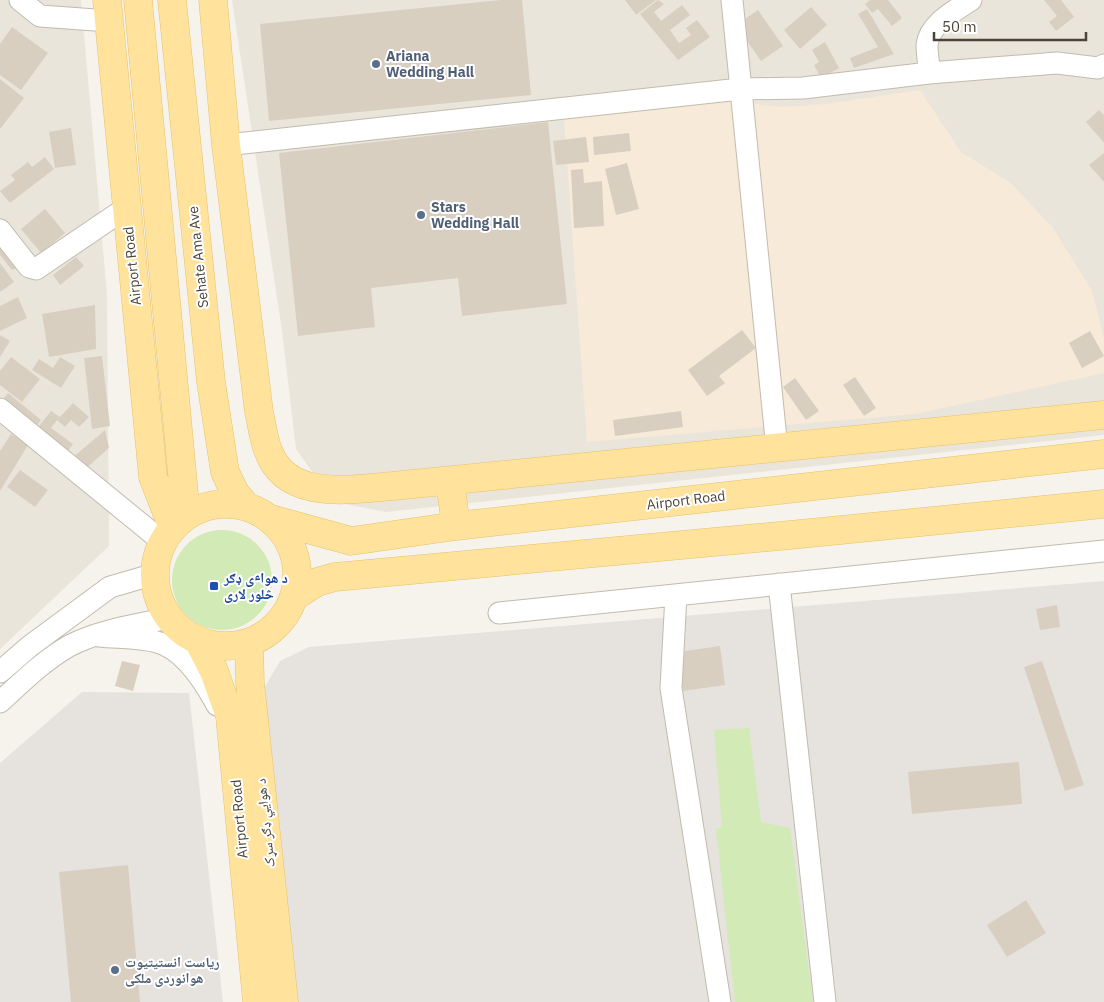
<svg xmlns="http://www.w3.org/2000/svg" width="1104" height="1002" viewBox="0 0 1104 1002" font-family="'IBM Plex Sans','Noto Naskh Arabic',sans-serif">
  <rect width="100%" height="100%" fill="#f6f3ec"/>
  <!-- residential -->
  <path fill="#eae5da" d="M0,0H81L107,294L109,546L0,649Z
    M232,0H1104V435L386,512L345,504L321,484L296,449L282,331Z"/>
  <!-- commercial -->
  <path fill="#f7ead8" d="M920,90L961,152L1011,183L1053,228L1092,291L1104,338V373L916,414L587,442L564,119L716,99L781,107L825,104Z"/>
  <!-- industrial -->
  <path fill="#e6e2dd" d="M1104,581V1002H294L263,690L280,661L309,647Z
    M82,692L189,693L223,1002H0V763Z"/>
  <!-- green -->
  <path fill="#d2eab5" d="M172 580a50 50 0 1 1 100 0a50 50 0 1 1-100 0Z
    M749,728L761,822L790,828L813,1002H735L716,829L722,827L714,730Z"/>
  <!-- building -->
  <path fill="#d8cfc1" d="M501,0H522L531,95L269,121L260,24Z
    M625,0H656L636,15Z
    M658,0L664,4L654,12L661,21L682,5L690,15L670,30L679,43L691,35L686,28L697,20L710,37L678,60L640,14Z
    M870,0H888L902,18L892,26L878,9L872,13L865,4Z
    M1044,0H1061L1074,17L1056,31L1049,22L1057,16Z
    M811,7L827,25L800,49L784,30Z
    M867,9L894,54L854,68L850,58L878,47L858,14Z
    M758,10L783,46L761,61L736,25Z
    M12,27L48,53L21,90L0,75V44Z
    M825,42L839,68L821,78L814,65L819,62L812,50Z
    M0,79L24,98L0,129Z
    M1099,110L1104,115V143L1086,122Z
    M548,122L567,304L462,316L458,278L371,288L375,327L298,336L279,153Z
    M71,128L76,165L55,168L49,132Z
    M629,133L631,151L594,155L593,137Z
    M586,137L589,162L556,165L553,141Z
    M1104,153V182L1089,165Z
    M45,157L54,169L10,203L0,191L15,180L11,175L28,162L32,167Z
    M627,163L639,209L616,215L605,169Z
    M583,169L584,183L602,181L604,226L574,228L571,170Z
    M45,209L65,233L41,253L21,229Z
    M0,239L21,266L12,270L0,255Z
    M76,257L84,266L60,285L53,275Z
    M0,263L14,282L0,292Z
    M18,297L27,318L0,331V306Z
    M95,305L96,349L49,357L42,314Z
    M742,330L756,348L719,376L725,383L707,396L688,370Z
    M1090,331L1104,356L1082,368L1069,343Z
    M0,335L10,341L0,357Z
    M102,356L110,426L92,429L84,358Z
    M11,357L40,379L22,402L0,385V371Z
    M60,357L75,366L61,388L32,370L39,359L53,368Z
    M855,377L876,408L864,416L843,385Z
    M795,378L819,411L806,420L783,387Z
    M8,393L41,420L32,432L0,403Z
    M73,403L89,417L79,427L71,420L65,427L57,420L51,428L73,444L66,454L35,431L51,411L60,417Z
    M681,411L683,427L615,436L613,420Z
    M105,430L109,448L83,471L71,459Z
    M11,434L28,445L0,491V451Z
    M20,470L48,490L35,507L7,487Z
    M1057,605L1060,627L1040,630L1036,609Z
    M720,646L725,685L683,691L678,652Z
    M122,661L140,665L133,691L115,686Z
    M1042,661L1084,785L1065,791L1024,667Z
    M1019,762L1022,804L912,814L908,772Z
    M128,865L140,1002H71L59,872Z
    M1026,900L1046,933L1007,957L987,925Z"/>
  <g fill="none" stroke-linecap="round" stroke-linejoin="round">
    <defs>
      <path id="minor" d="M20,0L40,16L109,21
        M732,0L777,449
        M929,73C929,63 927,54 927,45C929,24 956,10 971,0
        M226,145L740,89L803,88L929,73L1057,63L1098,68L1104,65
        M0,230L29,267L36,269L126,208
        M0,409L163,542
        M779,584L825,1002
        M676,595L671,688L720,1002
        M499,613L1104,551
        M99,636C117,638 139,637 157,642C184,649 204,681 217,705
        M0,672L30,646L110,587L155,574
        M0,702C22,682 43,661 69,646C99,630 137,625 169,618"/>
      <path id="major" d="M107,0L153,477L173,528
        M138,0L186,516
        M172,0L211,382L225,472L235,493L247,507
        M213,0L226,145L259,412C262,424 263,438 268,450C286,502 351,489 393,486L1104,415
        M450,481L456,526
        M155 575a71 71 0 1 1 142 0a71 71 0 1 1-142 0Z
        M271,519L351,541L456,526L1104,454
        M295,596L317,582L335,577L790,535L1104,504
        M199,642L214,671L230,716L257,1002
        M249,643L250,683L284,1002"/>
    </defs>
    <!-- minor casing -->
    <use href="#minor" stroke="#c2bbae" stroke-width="23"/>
    <!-- major casing -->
    <use href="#major" stroke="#e6c16a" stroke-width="29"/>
    <!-- minor -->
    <use href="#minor" stroke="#fff" stroke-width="21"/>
    <!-- major -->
    <use href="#major" stroke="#ffe39c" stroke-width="28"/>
  </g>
  <!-- markers -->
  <g fill="#5c6f8a" stroke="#fff" stroke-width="2">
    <circle cx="376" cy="64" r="5"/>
    <circle cx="421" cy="215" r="5"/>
    <circle cx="115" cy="970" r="5"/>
  </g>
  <rect fill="#1a4fb4" stroke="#fff" stroke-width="2" x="209" y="581" width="10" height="10" rx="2.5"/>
  <g text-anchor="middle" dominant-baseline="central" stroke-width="4" stroke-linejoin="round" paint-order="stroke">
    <!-- service labels -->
    <g font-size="14" font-weight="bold" fill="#4e5e75" stroke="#fff" text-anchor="start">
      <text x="386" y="56">Ariana<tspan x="386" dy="16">Wedding Hall</tspan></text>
      <text x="431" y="207">Stars<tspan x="431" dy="16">Wedding Hall</tspan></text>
      <text x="125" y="962">ریاست انستیتیوت<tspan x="125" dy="16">هوانوردی ملکی</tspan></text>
    </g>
    <!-- street labels -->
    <g font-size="14" fill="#4b4439" stroke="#fff">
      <text transform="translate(198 257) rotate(-96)">Sehate Ama Ave</text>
      <text transform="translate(132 266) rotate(-96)">Airport Road</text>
      <text transform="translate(686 500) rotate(-7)">Airport Road</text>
      <text transform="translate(239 819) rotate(-95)">Airport Road</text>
      <text transform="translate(265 823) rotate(-96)">د هوايي ډګر سړک</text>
    </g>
    <!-- transit labels -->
    <g font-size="14" font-weight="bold" fill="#164399" stroke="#fff" text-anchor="start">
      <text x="224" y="578">د هواٸ ډګر<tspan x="224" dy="16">څلور لارى</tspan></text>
    </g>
  </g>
  <!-- scale -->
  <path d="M934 32v8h152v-8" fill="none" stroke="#4b4439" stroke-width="2.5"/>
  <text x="942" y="32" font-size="15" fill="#4b4439" stroke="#ffffff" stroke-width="4" paint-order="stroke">50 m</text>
</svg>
